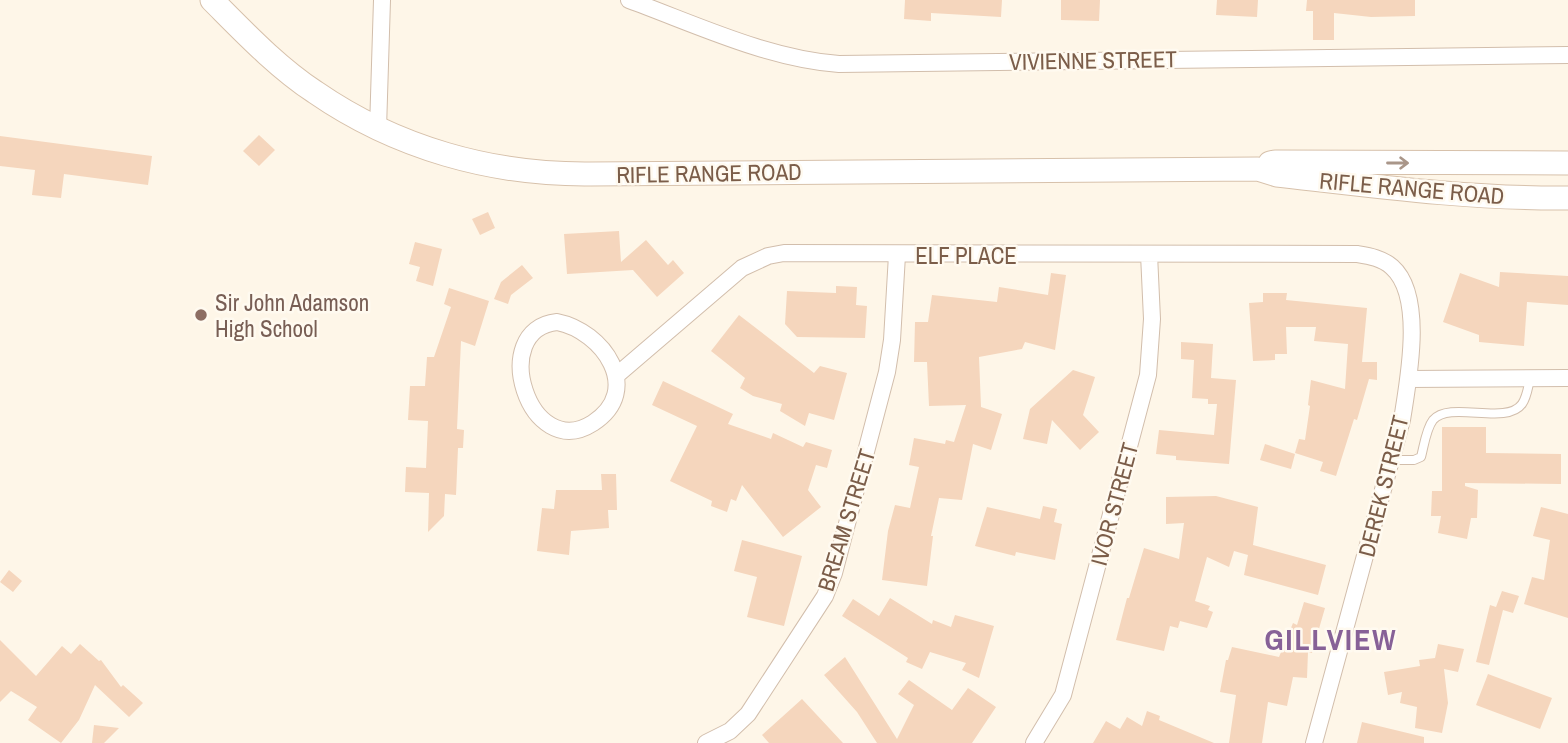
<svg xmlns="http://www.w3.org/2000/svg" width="1568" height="743" viewBox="0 0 1568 743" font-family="'Archivo Narrow',sans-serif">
  <rect width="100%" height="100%" fill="#fef6e8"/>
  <!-- building -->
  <path fill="#f5d6bd" d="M905,0H1002L1001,17L931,13V21L904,19Z
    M1061,0H1100L1099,21L1061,20Z
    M1217,0H1258L1257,17L1216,15Z
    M1307,0H1415V16L1371,17L1334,13V40H1313V11H1306Z
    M259,135L275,150L259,166L243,151Z
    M0,136L152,156L148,185L64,174L61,198L32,195L35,170L0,166Z
    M488,212L495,228L480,235L472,219Z
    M619,231L621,262L646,240L668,265L673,260L684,273L657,297L633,270L567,274L564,234Z
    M415,242L442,249L433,286L416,281L420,267L409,264Z
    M522,265L533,278L511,295L508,304L494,299L501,282Z
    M1500,272L1568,276V305L1527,302L1524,346L1479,342V335L1443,322L1460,273L1499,287Z
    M1051,273L1066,275L1055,350L1025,342L1022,349L979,357L981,407L1002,414L991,450L973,444L962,500L939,498L931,536H933L927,586L882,580L888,531L895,505L910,508L919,467L909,465L914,438L945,444L946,440L954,442L966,405L929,406L927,362H914L915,322H928L932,295L997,302L999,287L1048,295Z
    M836,286L857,287L856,305L867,306L865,338L797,337L785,324L787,291L836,293Z
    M449,288L489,301L475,346L461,341L457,429L464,430L463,448H458L456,495L445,494L444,516L428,532L429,493L405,492L406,467L426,468L428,421L408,420L410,386H425L427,357H434L451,307L444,304Z
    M1263,293H1287L1286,300L1367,308L1362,362H1377V380L1369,379L1357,420L1354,419L1336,476L1320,471L1323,462L1295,453L1299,439L1305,440L1310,406L1308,405L1311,380L1345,389L1348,344L1314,341L1316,327H1286L1287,354H1275V360L1253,361L1249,303L1263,302Z
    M739,315L814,373L820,366L847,373L834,420L809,413L805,426L780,411L782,404L753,396L740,388L745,378L711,351Z
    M1181,342L1213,344L1211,378L1236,380L1229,464L1176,460V456L1156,454L1159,430L1214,435L1217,404H1208V399L1192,398L1194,360L1181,359Z
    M1073,370L1095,377L1083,415L1099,432L1080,450L1052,420L1047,444L1023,439L1030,409Z
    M663,381L733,414L728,424L771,439L773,433L803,447L806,442L832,450L827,468L816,465L808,490L821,507L783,537L742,485L736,501L731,499L727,512L711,506L712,501L670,481L697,426L652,405Z
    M1442,427H1486V453L1561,454V484L1465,483V486L1478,490L1477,518H1471L1467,539L1438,533L1441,516H1431L1432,491H1442Z
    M1265,444L1295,454L1291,469L1260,460Z
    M601,474H616L617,510H608L609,528L571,531L569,555L537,551L542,508L554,509L556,490H602Z
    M1216,496L1258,507L1253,545L1326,565L1318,595L1244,575L1248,555L1234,551L1229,567L1207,557L1195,601L1210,606L1208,610L1213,612L1207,628L1180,621L1178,628L1170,626L1164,651L1116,640L1127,598H1129L1144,548L1179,559L1184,523L1166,524V497Z
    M1043,506L1057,509L1054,522L1062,524L1055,560L1016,552L1015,556L975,546L987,507L1040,519Z
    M1541,507L1568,514V618L1524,604L1532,577L1544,580L1550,540L1533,536Z
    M742,540L802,556L784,626L747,617L757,577L734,571Z
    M9,570L22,581L13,592L0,582Z
    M1502,591L1519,596L1513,613L1503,610L1489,665L1476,662L1490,605L1496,607Z
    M890,598L932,624L933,620L951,627L955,615L994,626L979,678L962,670L966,663L930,652L922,669L906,662L908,658L842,616L853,599L879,616Z
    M1304,602L1325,608L1312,653L1308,652L1307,678L1293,677L1287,706L1268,702L1262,743H1229L1236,695L1220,692L1226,660H1228L1232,647L1279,657L1293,623L1297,625Z
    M0,640L36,676L62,646L71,654L80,644L99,661L101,660L121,687L123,685L143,703L129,717L95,685L79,720L61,743L28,720L37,707L11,691L0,702Z
    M1438,644L1464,649L1458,672L1444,669L1448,703L1442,733L1415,728L1417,707L1400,703L1402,692L1388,695L1384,672L1420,666L1419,660L1435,658Z
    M845,657L897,739L914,705L898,694L909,680L952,710L968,688L996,707L972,743H877L857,712L824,675Z
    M1488,674L1552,698L1540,729L1476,705Z
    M802,699L843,743H769L762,735Z
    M1147,711L1160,716L1159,720L1214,743H1093L1106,721L1120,729L1127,717L1142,726Z
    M1362,722L1424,737V743H1357Z
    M94,725L119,728L104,743H92Z"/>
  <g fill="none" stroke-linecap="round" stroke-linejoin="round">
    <defs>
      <path id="lane" d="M1391,460H1414L1421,457C1424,446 1426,429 1433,420C1450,400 1506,426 1522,404C1527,397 1528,387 1530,379"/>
      <path id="street" d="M629,0C695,24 768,59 839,64L1568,55
        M378,129L382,0
        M557,322C603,331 644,390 593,423C529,464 487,329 557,322Z
        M617,375L742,268L768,256L784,253L1357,254C1369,256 1382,258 1392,267C1425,296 1408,381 1402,420L1314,743
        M1408,379L1568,378
        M706,743L730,731L748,714L825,596L834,573L887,372L892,340L897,255
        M1034,743L1063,695L1148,375L1152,319L1149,254"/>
      <path id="secondary" d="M212,0C244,32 277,67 315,92C396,148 492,175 590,174L1258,169L1277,175C1374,186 1470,199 1568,198
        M1270,163L1275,162L1568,163"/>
    </defs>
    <!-- lane casing -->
    <use href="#lane" stroke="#d2beac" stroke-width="10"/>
    <!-- street casing -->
    <use href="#street" stroke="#d2beac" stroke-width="18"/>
    <!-- secondary casing -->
    <use href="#secondary" stroke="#d7c1ab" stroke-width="25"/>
    <!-- lane -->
    <use href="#lane" stroke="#fff" stroke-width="8"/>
    <!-- street -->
    <use href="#street" stroke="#fff" stroke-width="16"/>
    <!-- secondary -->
    <use href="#secondary" stroke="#fff" stroke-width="23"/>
  </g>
  <!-- one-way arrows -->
  <defs><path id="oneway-shaft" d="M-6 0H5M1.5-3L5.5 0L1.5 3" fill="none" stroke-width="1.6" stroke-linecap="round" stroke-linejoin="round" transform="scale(1.75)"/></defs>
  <use stroke="#a99689" href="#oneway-shaft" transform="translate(1398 163)"/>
  <!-- markers -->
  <circle fill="#8d6e63" stroke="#fffaf0" stroke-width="2.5" cx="201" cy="315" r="7"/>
  <g text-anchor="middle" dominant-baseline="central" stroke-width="5" stroke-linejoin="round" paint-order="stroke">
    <!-- street labels -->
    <g font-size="23" fill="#7b5d49" stroke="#fffaf0">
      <text transform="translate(1093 60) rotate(-1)">VIVIENNE STREET</text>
      <text transform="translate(709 173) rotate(-1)">RIFLE RANGE ROAD</text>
      <text transform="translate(1412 188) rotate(5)">RIFLE RANGE ROAD</text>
      <text x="966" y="255">ELF PLACE</text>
      <text transform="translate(1383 486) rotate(-76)">DEREK STREET</text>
      <text transform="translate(1114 504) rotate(-75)">IVOR STREET</text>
      <text transform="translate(846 520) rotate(-73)">BREAM STREET</text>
    </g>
    <!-- education labels -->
    <g font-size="23" fill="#785e54" stroke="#fffaf0" text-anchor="start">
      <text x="215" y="302">Sir John Adamson<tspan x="215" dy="26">High School</tspan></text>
    </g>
    <!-- district labels -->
    <g font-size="30" font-weight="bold" letter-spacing="2" fill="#876197" stroke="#fffaf0">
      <text x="1331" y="639">GILLVIEW</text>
    </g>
  </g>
</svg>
